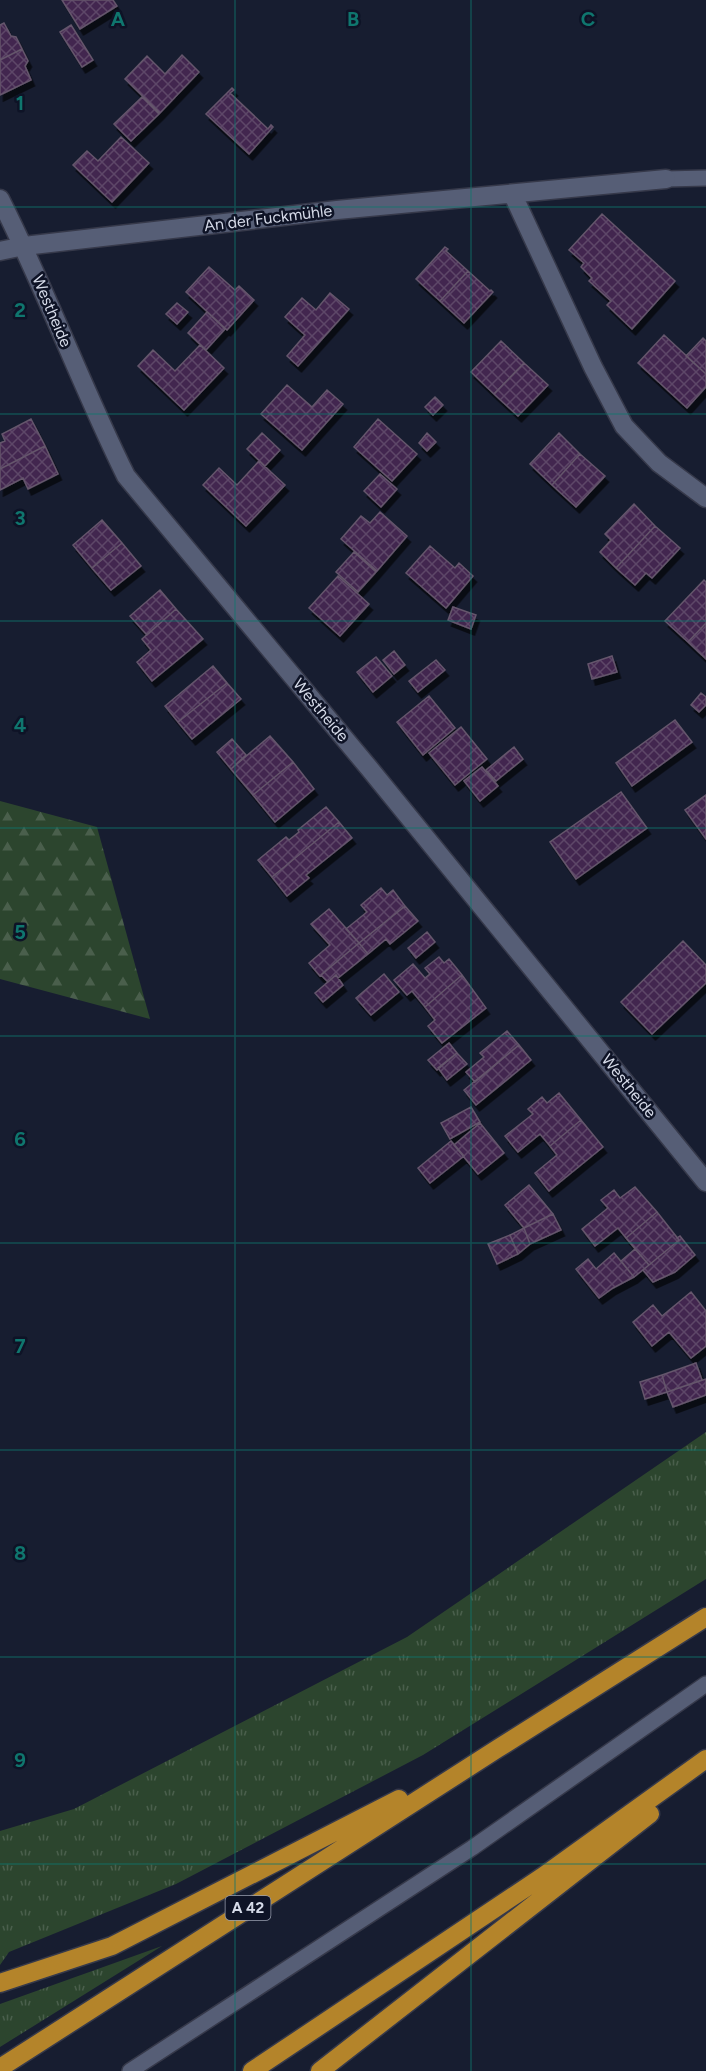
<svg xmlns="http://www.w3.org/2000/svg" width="706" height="2071" viewBox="0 0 706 2071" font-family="Figtree,sans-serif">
  <defs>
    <pattern id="grass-tufts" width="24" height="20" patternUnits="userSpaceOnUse" patternTransform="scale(1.5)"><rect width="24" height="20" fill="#2c452e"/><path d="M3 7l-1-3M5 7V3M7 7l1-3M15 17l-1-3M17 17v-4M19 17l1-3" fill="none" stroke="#4a5f4c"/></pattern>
    <pattern id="forest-firs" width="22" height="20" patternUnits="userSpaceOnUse" patternTransform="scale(1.5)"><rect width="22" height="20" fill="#2c452e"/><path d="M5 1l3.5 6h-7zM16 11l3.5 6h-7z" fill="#4a5f4c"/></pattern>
    <pattern id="building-cross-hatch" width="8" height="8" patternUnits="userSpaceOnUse" patternTransform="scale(1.5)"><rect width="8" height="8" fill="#43274f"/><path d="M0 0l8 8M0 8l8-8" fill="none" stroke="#5d4668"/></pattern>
    <filter id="shadow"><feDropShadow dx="3.5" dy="6" stdDeviation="0" flood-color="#0009"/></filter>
  </defs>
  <rect width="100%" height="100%" fill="#171d30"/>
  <!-- grass -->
  <path fill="url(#grass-tufts)" d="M706,1432V1579L423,1755L176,1884L9,1952L0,1965V1831L74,1809L407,1637Z
    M162,1946L0,2047V2004Z"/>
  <!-- forest -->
  <path fill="url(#forest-firs)" d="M0,801L97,827L150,1019L0,979Z"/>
  <!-- building -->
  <path fill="url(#building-cross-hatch)" stroke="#65566c" stroke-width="1.5" filter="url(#shadow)" d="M62,0H113L117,6L80,29Z
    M4,23L11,36L16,37L22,49L0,60V25Z
    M71,25L93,60L82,67L60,32Z
    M22,49L28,61L25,66L31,80L0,95V60Z
    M182,55L199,72L160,113L125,79L147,56L165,74Z
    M232,88L234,90L230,93L268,129L271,125L273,127L249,154L206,114Z
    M142,97L159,114L131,141L114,124Z
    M121,137L149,163L112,202L73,165L87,151L98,161Z
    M602,214L675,281L632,329L607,305L611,301L589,281L592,278L581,267L584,263L569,250Z
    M445,247L448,249L446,251L468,271L440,301L416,279Z
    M209,267L235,290L239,286L254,300L227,330L186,292Z
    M468,271L490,291L491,290L493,292L464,323L440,301Z
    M330,293L349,309L298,366L287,356L305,335L285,317L302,298L316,310Z
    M177,303L188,312L177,324L166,314Z
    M207,312L225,329L206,350L188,333Z
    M664,335L706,374V387L687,408L638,363Z
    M703,338L706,341V374L686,356Z
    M501,341L524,363L494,394L471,372Z
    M200,345L224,368L184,410L138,366L153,350L175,371Z
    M524,363L548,385L518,416L494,394Z
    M287,385L312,407L327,390L343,404L302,450L261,414Z
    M435,397L443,405L433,415L425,407Z
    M31,419L45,446L0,469V443L5,441L2,434Z
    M378,419L417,454L392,481L354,447Z
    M262,433L280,450L265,466L247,449Z
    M427,433L436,442L427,451L419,443Z
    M559,433L580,454L552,485L530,464Z
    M45,446L58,474L28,489L23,478L0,490V469Z
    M580,454L605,476L576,507L552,485Z
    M259,461L285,485L246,526L203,485L219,468L237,485Z
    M380,474L397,489L381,507L364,491Z
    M634,504L655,526L616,568L600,552L611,540L605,534Z
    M380,512L407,536L377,571L341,539L361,516L370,523Z
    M102,520L122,543L92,568L73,545Z
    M655,526L680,548L652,578L646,573L635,585L616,568Z
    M122,543L141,566L111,590L92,568Z
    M430,546L455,568L459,563L473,576L446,608L406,573Z
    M354,552L376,572L358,592L336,572Z
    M338,576L369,604L340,636L309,608Z
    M704,580L706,582V623L688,642L665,621Z
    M160,590L176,609L147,635L130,616Z
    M453,607L476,615L471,629L448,620Z
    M176,609L203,639L152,681L137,662L151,650L142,639Z
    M706,623V659L688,642Z
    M394,651L405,665L394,674L383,660Z
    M612,656L617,672L592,679L588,664Z
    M376,657L392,676L373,692L357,672Z
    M436,660L445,670L418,692L409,681Z
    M213,666L227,683L178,722L165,706Z
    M227,683L241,699L192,739L178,722Z
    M701,693L706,697V705L699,712L691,705Z
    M429,696L455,728L423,755L397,722Z
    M675,720L692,742L632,786L616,763Z
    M461,727L487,759L455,785L429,753Z
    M270,736L293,762L253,795L231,769Z
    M232,739L246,755L231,769L217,752Z
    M514,747L523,759L496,781L486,770Z
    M293,762L314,789L275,822L253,795Z
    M482,767L498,786L480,801L464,781Z
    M621,792L647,828L576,879L550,842Z
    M706,795V839L685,810Z
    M326,807L339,822L272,877L258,860L286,837L289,840L299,832L298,830Z
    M339,822L352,838L306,875L309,878L287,896L272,877Z
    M381,888L387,895L393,890L405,906L359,943L346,929L367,912L361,905Z
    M405,906L418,921L390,944L386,939L368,954L359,943Z
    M329,909L359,943L320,976L309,963L330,945L311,924Z
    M427,932L435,942L416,958L408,948Z
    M683,941L706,965V983L652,1034L621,1002Z
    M359,943L368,954L338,978L336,975L328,982L321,975Z
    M439,957L444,963L449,959L462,975L425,1007L412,991L407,995L394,980L413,964L425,978L430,974L425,968Z
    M384,974L399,992L371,1015L356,998Z
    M336,975L343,985L323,1002L315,993Z
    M462,975L486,1008L442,1043L428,1026L435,1020L425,1007Z
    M507,1031L519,1045L475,1082L466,1072L484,1057L480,1053Z
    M449,1043L457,1053L437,1070L428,1060Z
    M519,1045L531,1060L476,1105L464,1090Z
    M457,1053L467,1064L447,1080L438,1068Z
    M559,1093L581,1120L550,1146L540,1134L518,1152L505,1136L533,1114L528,1109L542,1097L547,1103Z
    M471,1107L480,1122L450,1139L441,1123Z
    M581,1120L603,1147L549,1191L535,1173L557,1155L550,1146Z
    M480,1123L504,1153L478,1174L454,1145Z
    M451,1141L464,1156L430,1183L418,1168Z
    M529,1185L553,1214L524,1228L505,1205Z
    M635,1187L657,1212L626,1238L618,1228L595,1246L582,1229L608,1208L601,1200L614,1190L620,1198Z
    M657,1212L679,1240L649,1265L626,1238Z
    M553,1214L561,1230L530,1244L524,1228Z
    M524,1228L530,1244L518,1254L510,1235Z
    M510,1235L518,1254L497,1264L488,1244Z
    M680,1236L695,1255L675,1272L653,1282L643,1270L679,1240L677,1238Z
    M635,1249L649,1265L634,1277L621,1261Z
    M614,1253L634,1277L613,1288L599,1298L576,1269L588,1259L596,1269Z
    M691,1292L706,1311V1346L691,1358L669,1332L652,1346L633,1322L653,1305L662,1316Z
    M696,1363L702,1380L667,1392L662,1375Z
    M662,1375L667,1392L645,1399L640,1382Z
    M706,1379V1395L673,1407L667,1392Z"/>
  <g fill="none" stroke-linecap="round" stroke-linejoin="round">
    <defs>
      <path id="service" d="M666,179L706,178
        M130,2071L472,1848L706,1684"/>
      <path id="minor" d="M513,195L593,367L624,426L659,463L706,498
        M0,199C46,290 81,385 126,476L369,768L706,1182
        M0,251L24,246L337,210L666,179"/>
      <path id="motorway" d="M0,1983L112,1946L399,1799
        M0,2068L497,1749L706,1617
        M252,2071L542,1877L706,1759
        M320,2071L650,1814"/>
    </defs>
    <!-- service casing -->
    <use href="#service" stroke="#36394a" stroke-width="18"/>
    <!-- minor casing -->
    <use href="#minor" stroke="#36394a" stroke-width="21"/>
    <!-- motorway casing -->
    <use href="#motorway" stroke="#36394a" stroke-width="21"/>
    <!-- service -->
    <use href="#service" stroke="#565e76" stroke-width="15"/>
    <!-- minor -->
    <use href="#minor" stroke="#565e76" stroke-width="18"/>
    <!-- motorway -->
    <use href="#motorway" stroke="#b4842a" stroke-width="18"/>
  </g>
  <!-- grid -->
  <path fill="none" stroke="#0f766e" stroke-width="1.5" stroke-opacity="0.55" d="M235,0V2071M471,0V2071M0,207H706M0,414H706M0,621H706M0,828H706M0,1036H706M0,1243H706M0,1450H706M0,1657H706M0,1864H706"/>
  <g text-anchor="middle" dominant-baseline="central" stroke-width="5" stroke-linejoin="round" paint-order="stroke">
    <!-- shield labels -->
    <rect fill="#0e1326" stroke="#999eae" stroke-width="1.5" x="225.5" y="1896" width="45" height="24" rx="4.5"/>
    <g font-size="15" font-weight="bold" fill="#d5dae8">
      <text x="248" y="1908">A 42</text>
    </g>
    <!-- street labels -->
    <g font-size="16" fill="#d5dae8" stroke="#0e1326">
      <text transform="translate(268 218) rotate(-7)">An der Fuckmühle</text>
      <text transform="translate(52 311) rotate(67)">Westheide</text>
      <text transform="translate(321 710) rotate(50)">Westheide</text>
      <text transform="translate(629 1086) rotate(51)">Westheide</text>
    </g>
  </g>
  <g font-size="20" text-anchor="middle" font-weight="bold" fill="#0f766e" stroke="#0e1326" stroke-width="5" stroke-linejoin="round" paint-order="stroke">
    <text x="118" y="26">A</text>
    <text x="353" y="26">B</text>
    <text x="588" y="26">C</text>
    <text x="20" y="110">1</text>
    <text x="20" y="317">2</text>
    <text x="20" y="525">3</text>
    <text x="20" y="732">4</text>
    <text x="20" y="939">5</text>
    <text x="20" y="1146">6</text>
    <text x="20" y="1353">7</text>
    <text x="20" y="1560">8</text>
    <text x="20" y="1767">9</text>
  </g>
</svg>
